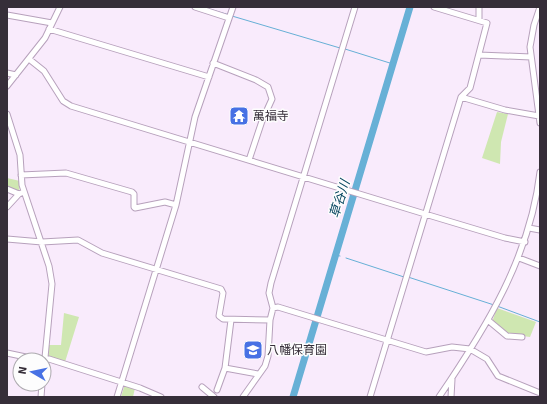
<svg xmlns="http://www.w3.org/2000/svg" width="547" height="404" viewBox="0 0 547 404" font-family="Signika,'Noto Sans JP',sans-serif">
  <rect width="100%" height="100%" fill="#f9ebfc"/>
  <!-- green -->
  <path fill="#cfe7b1" d="M497,112L508,114L501,142L500,164L482,158Z
    M7,178L20,181L19,192L7,188Z
    M497,308L536,322L530,337L508,334L492,322Z
    M64,313L79,317L65,362L48,356L49,345H61Z
    M125,384L135,388L133,397H121Z"/>
  <g fill="none" stroke-linecap="round" stroke-linejoin="round">
    <!-- stream -->
    <path stroke="#67b0d6" stroke-width="1" d="M209,9L229,15
      M232,16L340,48
      M345,49L393,64
      M335,255L340,256
      M346,258L404,277
      M408,277L494,305
      M497,306L540,322"/>
    <!-- river -->
    <path stroke="#67b0d6" stroke-width="7" d="M293,397L410,7"/>
    <defs>
      <path id="minor" d="M195,7L229,18
        M479,7V20
        M540,7L534,25L530,47L540,123
        M7,15L52,23
        M49,29L209,77
        M479,55L531,57
        M29,59L44,71L63,101L71,106L425,214L505,238L525,242
        M213,63L256,80L268,87L272,99L262,121L249,160
        M7,73L16,75
        M7,86L45,38L60,7
        M461,97L505,110L539,116
        M7,114L20,155L22,185L49,266L52,284L44,368
        M21,175L66,173L132,192L134,194V207L135,208L165,202L176,205
        M7,189L19,194L24,192
        M7,207L19,194
        M529,228L540,230
        M7,239L42,242L78,240L102,253L221,289L223,293L219,316L223,319L270,320
        M519,258L540,266
        M273,308L278,307L426,352L452,347L470,349L487,359L498,376L540,393
        M489,321L507,336L522,337
        M7,353L40,360L49,359L140,388L161,397
        M225,368L258,374
        M202,387L214,397
        M217,390L225,368L231,320
        M41,397L42,384
        M117,397L176,205L195,117L233,7
        M243,397L265,366L268,356L270,320L273,308L269,293L271,283L355,7
        M370,397L461,97L470,88L487,23L434,7
        M439,397C486,328 530,257 540,172
        M451,397L452,379"/>
    </defs>
    <!-- minor casing -->
    <use href="#minor" stroke="#b7a1bc" stroke-width="7"/>
    <!-- minor -->
    <use href="#minor" stroke="#fff" stroke-width="5"/>
  </g>
  <!-- icons -->
  <defs>
    <symbol id="temple-square" viewBox="-11 -11 22 22"><rect x="-9" y="-9" width="18" height="18" rx="4" fill="#4771e4" stroke="#fdfdfd"/><path d="M0-6L5-2H3V0L6.5 2.5H4V6H1.5V3h-3V6H-4V2.5H-6.5L-3 0V-2H-5Z" fill="#fff"/></symbol>
    <symbol id="school-square" viewBox="-11 -11 22 22"><rect x="-9" y="-9" width="18" height="18" rx="4" fill="#4771e4" stroke="#fdfdfd"/><path d="M0-5L7-2L0 1L-7-2ZM-4 1L0 2.5L4 1V4Q0 6-4 4Z" fill="#fff"/></symbol>
  </defs>
  <g fill-rule="evenodd">
    <use href="#temple-square" x="228" y="105" width="22" height="22"/>
    <use href="#school-square" x="242" y="339" width="22" height="22"/>
  </g>
  <g text-anchor="middle" dominant-baseline="central" stroke-width="3" stroke-linejoin="round" paint-order="stroke">
    <!-- poi labels -->
    <g font-size="12" fill="#362e39" stroke="#fdfdfd" text-anchor="start">
      <text x="253" y="116">萬福寺</text>
      <text x="267" y="350">八幡保育園</text>
    </g>
    <!-- water labels -->
    <g font-size="13" font-style="italic" fill="#084761" stroke="#fdfdfd">
      <text transform="translate(340 199) rotate(-73)">草谷川</text>
    </g>
  </g>
  <!-- border -->
  <rect width="547" height="404" fill="none" stroke="#362e39" stroke-width="16"/>
  <!-- north arrow -->
  <g transform="translate(32 372) rotate(279)"><circle r="19" fill="#fdfdfd" stroke="#adaaaf"/>
  <path d="M0-3L7 15L0 10L-7 15Z" fill="#4771e4"/>
  <text y="-6" font-size="11" font-weight="bold" text-anchor="middle" fill="#362e39">N</text>
  </g>
</svg>
